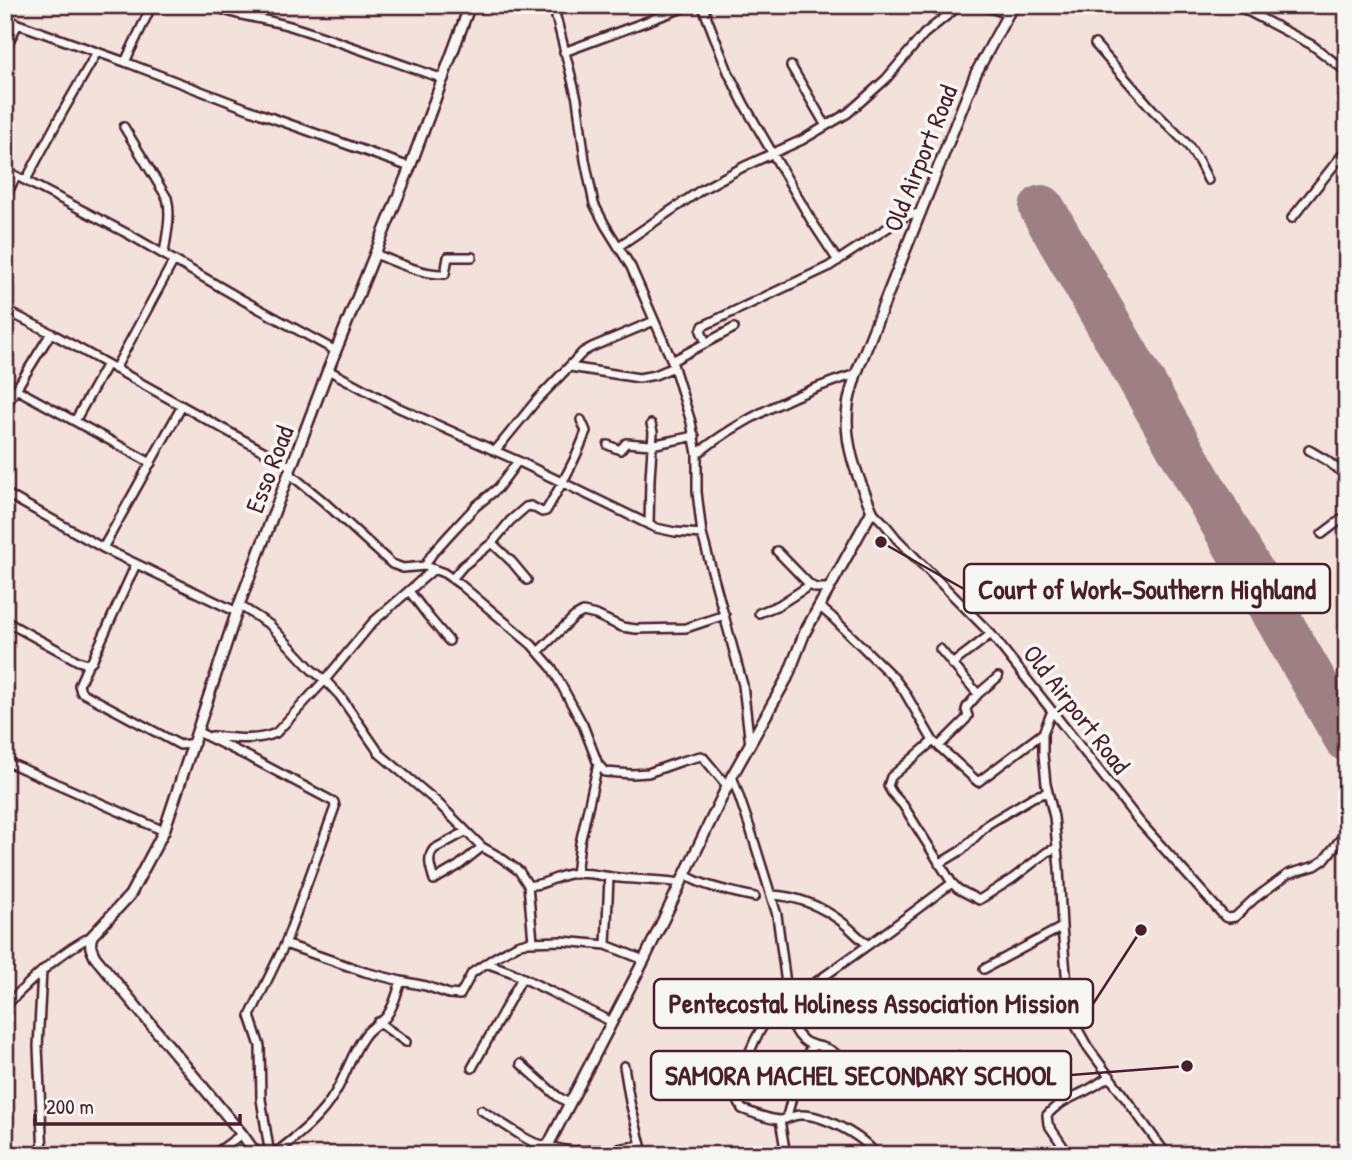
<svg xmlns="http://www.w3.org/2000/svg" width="1352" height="1160" viewBox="0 0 1352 1160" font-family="'Patrick Hand',sans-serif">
  <rect width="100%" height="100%" fill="#f3e2dc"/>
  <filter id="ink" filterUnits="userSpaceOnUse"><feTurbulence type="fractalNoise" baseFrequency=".0143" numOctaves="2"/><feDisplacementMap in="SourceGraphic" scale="14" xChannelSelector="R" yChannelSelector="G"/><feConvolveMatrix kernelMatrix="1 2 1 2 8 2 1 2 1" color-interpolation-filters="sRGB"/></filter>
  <g filter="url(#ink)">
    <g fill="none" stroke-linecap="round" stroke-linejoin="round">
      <!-- runway -->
      <path stroke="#9e8084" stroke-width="46" d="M1042,208L1347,739"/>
      <defs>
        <path id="minor" d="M212,5C237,17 264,18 290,26C342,42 393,62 444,79
          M553,5L577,99L585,160L594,204L605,225L631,267L672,361L691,422L697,454V492L702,534L743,685L750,745
          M702,5L729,74L744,104L811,220L838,261
          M981,5L1008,14
          M1236,5L1312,45L1347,72
          M5,17L18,24L125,62L261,114L410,167
          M1095,44L1153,110L1188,145L1199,162L1208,180
          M5,49L18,24
          M564,52L691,5
          M125,62L152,5
          M791,66L826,126
          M124,127L167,198C172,215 166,237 164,254
          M5,170L130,235L241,299L336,351
          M26,180L62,113L97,52
          M5,198L16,176
          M1292,218L1347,149
          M619,246L701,190L743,167L802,140L848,113L886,79L924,34L960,5
          M375,254C396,262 422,275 445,274L448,257H472
          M5,310L51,333L292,467
          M706,343L701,331L703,326L828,267L907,215L921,213
          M672,361L734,328
          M570,367L639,378L655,375L674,367
          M115,369L174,260
          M328,370L397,407L518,461L656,528L675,532L702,534
          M16,389L151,463
          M5,407L51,333
          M75,421L107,364
          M608,445L620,450L626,443L651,445L695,436
          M1309,450L1326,460L1347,476
          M495,451L536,401L583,352L592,347L654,321
          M697,454C740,419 803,390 856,374
          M290,474L323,501L392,564L403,568L425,566L444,573L461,585L532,645L552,668L583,725L598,764L605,772L632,774L648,773L682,761L701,756L703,757L728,787
          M5,493L103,548L237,612
          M872,511L884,523L897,539L991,634L1139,821L1225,917L1229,918L1235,917L1254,899L1288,874L1315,866L1324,860L1347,831
          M649,525L650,479L653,432L651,424
          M1322,534L1347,515
          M492,543L512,562L527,580
          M103,548L182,406
          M777,551L810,585L816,588H829
          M425,566L432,554L449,535L476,506L498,488L518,461
          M452,579L463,566L492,543L510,521L526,507L531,506L542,512L546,511C560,487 577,458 586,431L581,420
          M409,591L428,616L449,641
          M239,605L270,625L312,670L325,680L340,696L380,754L437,802L482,847L500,857L519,871L528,885C541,887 556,876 570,874C586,871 604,877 620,878C641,880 661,880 682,883
          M819,606L832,617L895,679L904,691L933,741L891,777L888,786L892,793L903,805L952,883L958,889L979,900L1012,879L1047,852L1057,848
          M759,613L779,605L810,585
          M5,621L78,661L88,664L92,661L136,564
          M940,649L978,694
          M538,652L574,617L583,612L596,615L622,627L636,629L686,628L725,615
          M86,664L87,667L79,685L81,692L180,745L195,743
          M952,664L991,634
          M1052,711L1043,733V754L1046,784L1054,817L1059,868L1062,927L1067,984L1076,1026L1087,1046L1167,1155
          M198,732L253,759L334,802L335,807L285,944L250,1016L260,1046L261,1099L270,1155
          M212,736C233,738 255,742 276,733L325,680L373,622L434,569
          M933,741L978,782L1043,733
          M939,746L966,719L968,716L966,710L967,707L978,694L998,677
          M5,761L164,831
          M732,776L750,828L777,915L786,984L755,1040L747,1058L739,1103L742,1109C753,1113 767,1119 779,1120C786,1120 793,1115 800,1115C822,1114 864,1136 876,1155
          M465,832L434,849C426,858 431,869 434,880L458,866L482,847
          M939,864L962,850L988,824L1033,797L1048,792
          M576,874L580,843L598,764
          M686,875C700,886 737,893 755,897
          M528,885L533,941
          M771,895C797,896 821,906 842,922C851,929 858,937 867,944
          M285,944L365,972L401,981
          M606,945L609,877
          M486,963L511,972L612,1022
          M984,969L1062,927
          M42,971L38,1047L43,1155
          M786,985C788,1001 788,1026 802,1039C808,1045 814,1045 822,1047C841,1051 847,1068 852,1084L855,1086L871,1085L959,1056L974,1062L992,1093
          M5,1006C32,980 58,953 92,936
          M819,1006L815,989L816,982C862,950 907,917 952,883
          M1004,1016L1067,984
          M378,1022L406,1042
          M521,1064L557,1096L570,1104
          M624,1066L630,1102L641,1145
          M472,1068L522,978
          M481,1110L525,1138L535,1143L565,1150L573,1151L613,1150L641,1145L643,1155
          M786,1119C794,1095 796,1065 813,1046
          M780,1120L786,1155
          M213,1155L242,1134
          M273,1155C297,1136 320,1119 335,1093C346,1075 352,1052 365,1035C371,1027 380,1023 386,1017C394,1007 397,993 401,981L426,986L449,994L460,995L472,973L494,958L517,945L528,942L562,941L606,945L644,960
          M1069,1155L1048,1124L1047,1115C1059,1101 1075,1097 1091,1088C1097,1085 1103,1080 1110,1076"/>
        <path id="tertiary" d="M257,1155L242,1134L95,957C91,949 89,945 92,936L130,895L164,831L239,605L328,370L410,167L470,5
          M543,1155L644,960L732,776L787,678L805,632L872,511C858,478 843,444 848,406C849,396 853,385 856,374L976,73L1008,14L1015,5"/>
      </defs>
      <!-- minor casing -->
      <use href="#minor" stroke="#4a1f2b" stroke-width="12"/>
      <!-- tertiary casing -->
      <use href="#tertiary" stroke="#4a1f2b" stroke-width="14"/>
      <!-- minor -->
      <use href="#minor" stroke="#f6f6f2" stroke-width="7"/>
      <!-- tertiary -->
      <use href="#tertiary" stroke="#f6f6f2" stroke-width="9"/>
    </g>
  </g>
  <g text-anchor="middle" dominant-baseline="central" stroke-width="7" stroke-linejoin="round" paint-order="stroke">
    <!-- street labels -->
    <g font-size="26" fill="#4a1f2b" stroke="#f6f6f2">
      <text transform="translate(920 158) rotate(-68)">Old Airport Road</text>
      <text transform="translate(269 469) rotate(-69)">Esso Road</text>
      <text transform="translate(1077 709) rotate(52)">Old Airport Road</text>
    </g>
  </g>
  <!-- callouts -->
  <path fill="none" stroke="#4a1f2b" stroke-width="2.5" d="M881 542L964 589M1141 930L1093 1004M1187 1066L1071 1075"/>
  <g fill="#4a1f2b" stroke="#f6f6f2" stroke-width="2.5">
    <circle cx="881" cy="542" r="7"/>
    <circle cx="1141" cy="930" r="7"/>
    <circle cx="1187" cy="1066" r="7"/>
  </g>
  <g fill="#f6f6f2" stroke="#4a1f2b" stroke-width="2.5">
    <rect x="964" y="564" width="366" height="49" rx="7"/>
    <rect x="654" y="979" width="439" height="49" rx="7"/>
    <rect x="651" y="1051" width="420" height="49" rx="7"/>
  </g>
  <g font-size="28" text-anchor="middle" font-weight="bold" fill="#4a1f2b">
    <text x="1147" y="599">Court of Work-Southern Highland</text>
    <text x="874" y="1013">Pentecostal Holiness Association Mission</text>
    <text x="861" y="1085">SAMORA MACHEL SECONDARY SCHOOL</text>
  </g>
  <!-- margin -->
  <rect width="1352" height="1160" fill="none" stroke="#f6f6f2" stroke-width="28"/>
  <rect x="14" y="14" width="1324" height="1132" fill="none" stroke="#4a1f2b" stroke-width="2.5" filter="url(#ink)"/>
  <!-- scale -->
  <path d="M35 1114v10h205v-10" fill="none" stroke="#4a1f2b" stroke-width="3.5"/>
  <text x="46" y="1114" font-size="21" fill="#4a1f2b" stroke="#f6f6f2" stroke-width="5" paint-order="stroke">200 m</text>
</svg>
